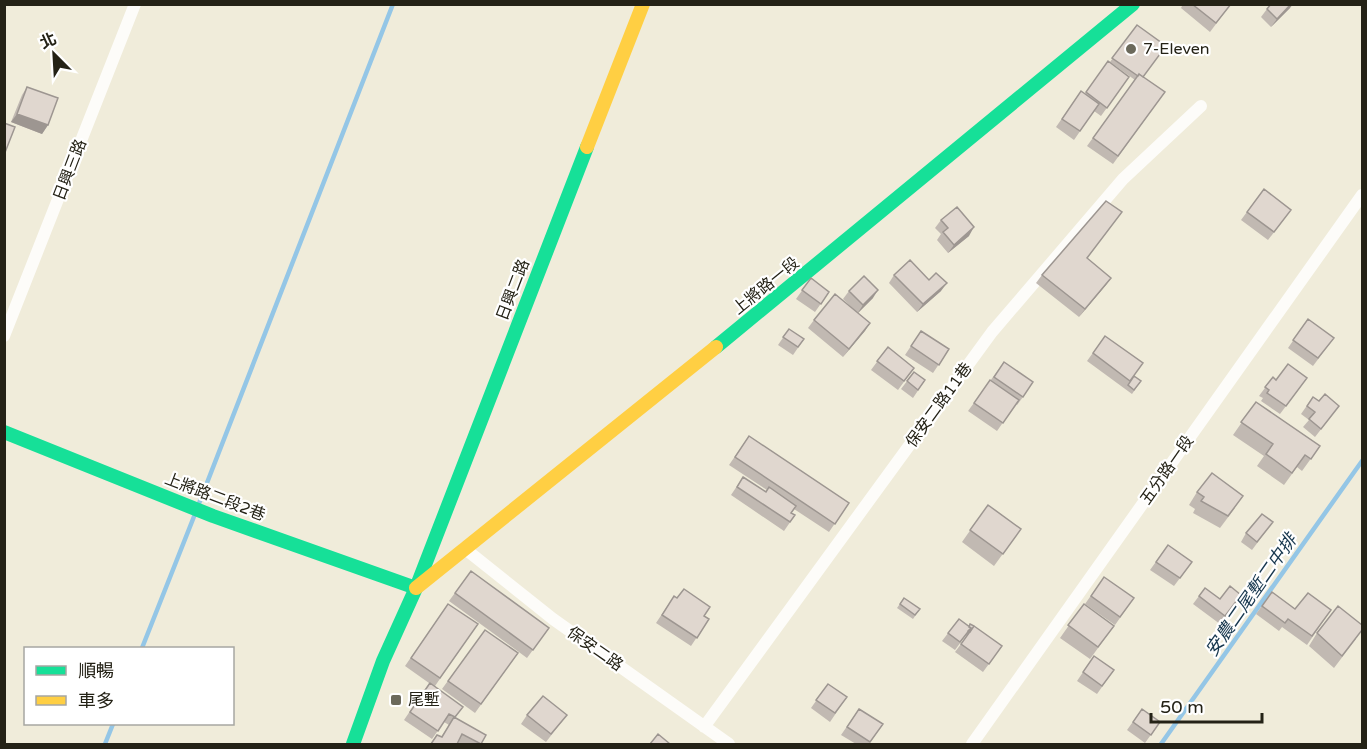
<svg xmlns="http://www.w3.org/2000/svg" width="1367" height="749" viewBox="0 0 1367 749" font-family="'Varela Round','Noto Sans TC',sans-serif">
  <rect width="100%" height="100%" fill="#f0ecda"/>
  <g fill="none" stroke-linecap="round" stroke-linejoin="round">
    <!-- stream -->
    <path stroke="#94c6e6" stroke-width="4.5" d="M198,506L393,4
      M142,648L195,514
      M105,744L113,724
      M1161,744L1362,461"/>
    <!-- street -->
    <path stroke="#fdfcf9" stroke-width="12" d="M4,336L135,4
      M464,548L553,619L729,744
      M704,727L992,332L1123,179L1201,106
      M972,744L1362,195"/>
    <!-- fast -->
    <path stroke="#16e098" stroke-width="14" d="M716,347L1133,4
      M4,432L213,516L416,588
      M353,744L383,661L416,588L587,147"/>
    <!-- slow -->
    <path stroke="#ffcf43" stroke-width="14" d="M587,147L643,4
      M416,588L716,347"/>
  </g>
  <!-- wall -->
  <path fill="#c1b9b2" d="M1183,4H1231L1210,32L1181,8Z
    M1290,8L1271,27L1261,17L1267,9Z
    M1137,25L1143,77L1165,92L1113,164L1087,146L1135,80L1110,62Z
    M1108,61L1129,77L1101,116L1094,111L1074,140L1056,127L1081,91L1085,94Z
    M27,87L48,125L42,134L11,122L22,95Z
    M1264,189L1285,218L1268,240L1241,220Z
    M1122,212L1087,258L1111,278L1105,286L1079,317L1036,283L1042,275Z
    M941,220L969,236L948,253L937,240L941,234L935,228Z
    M894,275L929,280L941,291L917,312L889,283Z
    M811,278L829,292L815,312L796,299Z
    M849,291L873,298L858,313L870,323L843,357L808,328L814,320L851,307L843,299Z
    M1308,319L1334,338L1313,366L1288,348Z
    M789,329L804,339L793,355L778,345Z
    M921,331L949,349L933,373L905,355Z
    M1105,336L1132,380L1141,381L1132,394L1087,361Z
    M888,347L914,368L898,390L871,370Z
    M1004,362L1023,397L1017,405L1016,404L997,431L968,411Z
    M914,372L925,380L913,398L901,389Z
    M1273,377L1276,380L1307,378L1280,414L1261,401L1263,398L1259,396Z
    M1313,397L1333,414L1315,437L1303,427L1309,420L1301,414Z
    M1256,402L1320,446L1302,471L1297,467L1284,485L1257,466L1264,456L1233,435Z
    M749,436L849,503L829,532L794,509L791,513L795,515L784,531L731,495L743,477L766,492L767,490L729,465Z
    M1197,492L1235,508L1220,528L1193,513L1195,509L1189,505Z
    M988,505L1021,529L994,566L962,542Z
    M1267,530L1252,550L1241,542L1246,533Z
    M1168,545L1192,562L1174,586L1150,570Z
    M471,571L549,628L527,658L449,601Z
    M1104,577L1134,598L1115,625L1085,604Z
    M1205,588L1220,599L1241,595L1220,624L1193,604Z
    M1272,592L1295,609L1331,610L1307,645L1282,627L1279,631L1256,614Z
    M674,596L709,619L691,646L656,623Z
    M904,598L920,609L913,619L897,608Z
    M448,604L478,624L435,686L455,718L481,744H460L458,743L457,744H430L437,735L441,737L449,725L444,722L432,739L404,720L429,683L405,666Z
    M1084,604L1114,626L1090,659L1060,638Z
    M959,619L969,627L1002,646L983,672L955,652L967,636L966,635L955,650L942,641Z
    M485,630L518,653L475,713L442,689Z
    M1317,633L1356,639L1334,668L1309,646Z
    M1094,656L1114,670L1097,694L1077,681Z
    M828,684L847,697L830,722L811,708Z
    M859,709L883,724L869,744H856L841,735Z
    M1142,709L1160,722L1145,743L1127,730Z
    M527,715H567L546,742L521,724Z"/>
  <!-- shaded-wall -->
  <path fill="#9d9691" d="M1291,4H1293L1290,8L1271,27L1277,19Z
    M17,114L48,125L42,134L11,122Z
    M974,227L969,236L948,253L954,245Z
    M1111,278L1105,286L1079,317L1085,309Z
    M947,283L941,291L917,312L923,304Z
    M878,290L873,298L857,314L863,305Z
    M870,323L865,331L843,357L849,349Z"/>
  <!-- building -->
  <path fill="#e0d7cf" stroke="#9d9691" stroke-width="1.5" d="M1192,4H1231L1216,23Z
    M1271,4H1291L1277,19L1267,9Z
    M1137,25L1166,46L1143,77L1139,74L1138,76L1112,58Z
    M1108,61L1129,77L1107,108L1086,92Z
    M1139,74L1165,92L1118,156L1093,138Z
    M27,87L58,98L48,125L17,114Z
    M1081,91L1099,104L1080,131L1062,119Z
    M4,123L15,127L4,155Z
    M1264,189L1291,210L1274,232L1247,212Z
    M1106,201L1122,212L1087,258L1111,278L1085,309L1042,275Z
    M957,207L974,227L954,245L943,232L948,228L941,220Z
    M910,260L929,280L936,273L947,283L923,304L894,275Z
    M864,276L878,290L863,305L849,291Z
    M811,278L829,292L821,304L802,290Z
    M835,294L870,323L849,349L814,320Z
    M1308,319L1334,338L1318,358L1293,340Z
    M789,329L804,339L798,347L783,337Z
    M921,331L949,349L939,365L911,346Z
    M1105,336L1143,363L1130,381L1093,353Z
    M888,347L914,368L904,381L877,361Z
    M1004,362L1033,382L1023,397L994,377Z
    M1288,364L1307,378L1286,406L1267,393L1269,390L1265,387L1273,377L1276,380Z
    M914,372L925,380L918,390L907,381Z
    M1134,376L1141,381L1134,390L1128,385Z
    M990,380L1019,400L1003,423L974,403Z
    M1325,394L1339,406L1321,429L1309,419L1315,412L1307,406L1313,397L1319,401Z
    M1256,402L1320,446L1311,459L1305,455L1292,473L1266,454L1273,444L1241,422Z
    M749,436L849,503L835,524L735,457Z
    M1212,473L1243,496L1228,516L1201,501L1204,497L1197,492Z
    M743,477L766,492L769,487L796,506L791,513L795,515L790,522L737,487Z
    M988,505L1021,529L1003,554L970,530Z
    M1262,514L1273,522L1257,542L1246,533Z
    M1168,545L1192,562L1180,578L1156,562Z
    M471,571L549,628L533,650L455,593Z
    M1104,577L1134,598L1120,617L1091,596Z
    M1230,586L1241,595L1225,616L1199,596L1205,588L1220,599Z
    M684,589L710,607L704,616L709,619L697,638L662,615L674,596L677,598Z
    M1272,592L1295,609L1308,593L1331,610L1312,636L1288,619L1285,623L1262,606Z
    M904,598L920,609L915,615L900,604Z
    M448,604L478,624L440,678L411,658Z
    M1084,604L1114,626L1098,647L1068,625Z
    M1338,606L1362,625V630L1342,656L1317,633Z
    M959,619L971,628L960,642L948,633Z
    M970,624L974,626L970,632L968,631L971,628L969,627Z
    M974,626L1002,646L989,664L961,644Z
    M485,630L518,653L481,704L448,681Z
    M1094,656L1114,670L1102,686L1083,672Z
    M430,683L463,707L455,717L449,714L438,731L410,712Z
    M828,684L847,697L835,713L816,700Z
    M543,696L567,715L551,734L527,715Z
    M859,709L883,724L870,742L847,727Z
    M1142,709L1160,722L1151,735L1133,722Z
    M454,717L486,735L481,744L462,734L457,744H431L437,735L442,737Z
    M658,734L670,744H650Z"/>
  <!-- markers -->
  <g fill="#6b695b" stroke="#fff" stroke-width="2">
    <circle cx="1131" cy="49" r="6"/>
    <rect x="390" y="694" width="12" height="12" rx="3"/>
  </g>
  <g text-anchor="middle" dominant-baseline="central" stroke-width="4.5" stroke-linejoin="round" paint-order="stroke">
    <!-- poi labels -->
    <g font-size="16" fill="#242216" stroke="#fff" text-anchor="start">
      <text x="1143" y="49">7-Eleven</text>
      <text x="408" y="700">尾塹</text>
    </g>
    <!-- street labels -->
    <g font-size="16" fill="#242216" stroke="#fff">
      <text transform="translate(70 170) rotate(-69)">日興三路</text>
      <text transform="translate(766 286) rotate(-39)">上將路一段</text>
      <text transform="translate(513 290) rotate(-69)">日興二路</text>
      <text transform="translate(939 405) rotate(-54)">保安二路11巷</text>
      <text transform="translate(1167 470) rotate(-55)">五分路一段</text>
      <text transform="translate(215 497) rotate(21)">上將路二段2巷</text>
      <text transform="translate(595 649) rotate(35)">保安二路</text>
    </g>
    <!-- water labels -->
    <g font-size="18" font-style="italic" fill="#17374e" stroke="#fff">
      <text transform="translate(1251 595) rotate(-55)">安農二尾塹二中排</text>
    </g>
  </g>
  <!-- border -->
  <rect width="1367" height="749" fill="none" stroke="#242216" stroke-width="12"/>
  <!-- legend -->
  <rect x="24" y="647" width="210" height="78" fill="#ffffff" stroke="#a7a7a2" stroke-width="1.5"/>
  <rect x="36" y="666" width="30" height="9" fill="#16e098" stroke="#a7a7a2" stroke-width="1.5"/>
  <text x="78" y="677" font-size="18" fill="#242216">順暢</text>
  <rect x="36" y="696" width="30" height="9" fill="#ffcf43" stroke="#a7a7a2" stroke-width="1.5"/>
  <text x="78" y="707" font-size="18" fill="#242216">車多</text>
  <!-- north arrow -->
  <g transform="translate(54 54) rotate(336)" stroke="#ffffff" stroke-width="4.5" paint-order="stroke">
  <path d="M0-4.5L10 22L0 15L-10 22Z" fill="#242216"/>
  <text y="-9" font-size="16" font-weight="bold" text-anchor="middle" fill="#242216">北</text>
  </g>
  <!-- scale -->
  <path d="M1151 713v9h111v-9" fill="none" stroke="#242216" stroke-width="3"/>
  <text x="1160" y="713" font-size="18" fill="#242216" stroke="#ffffff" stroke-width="4.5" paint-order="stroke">50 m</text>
</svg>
